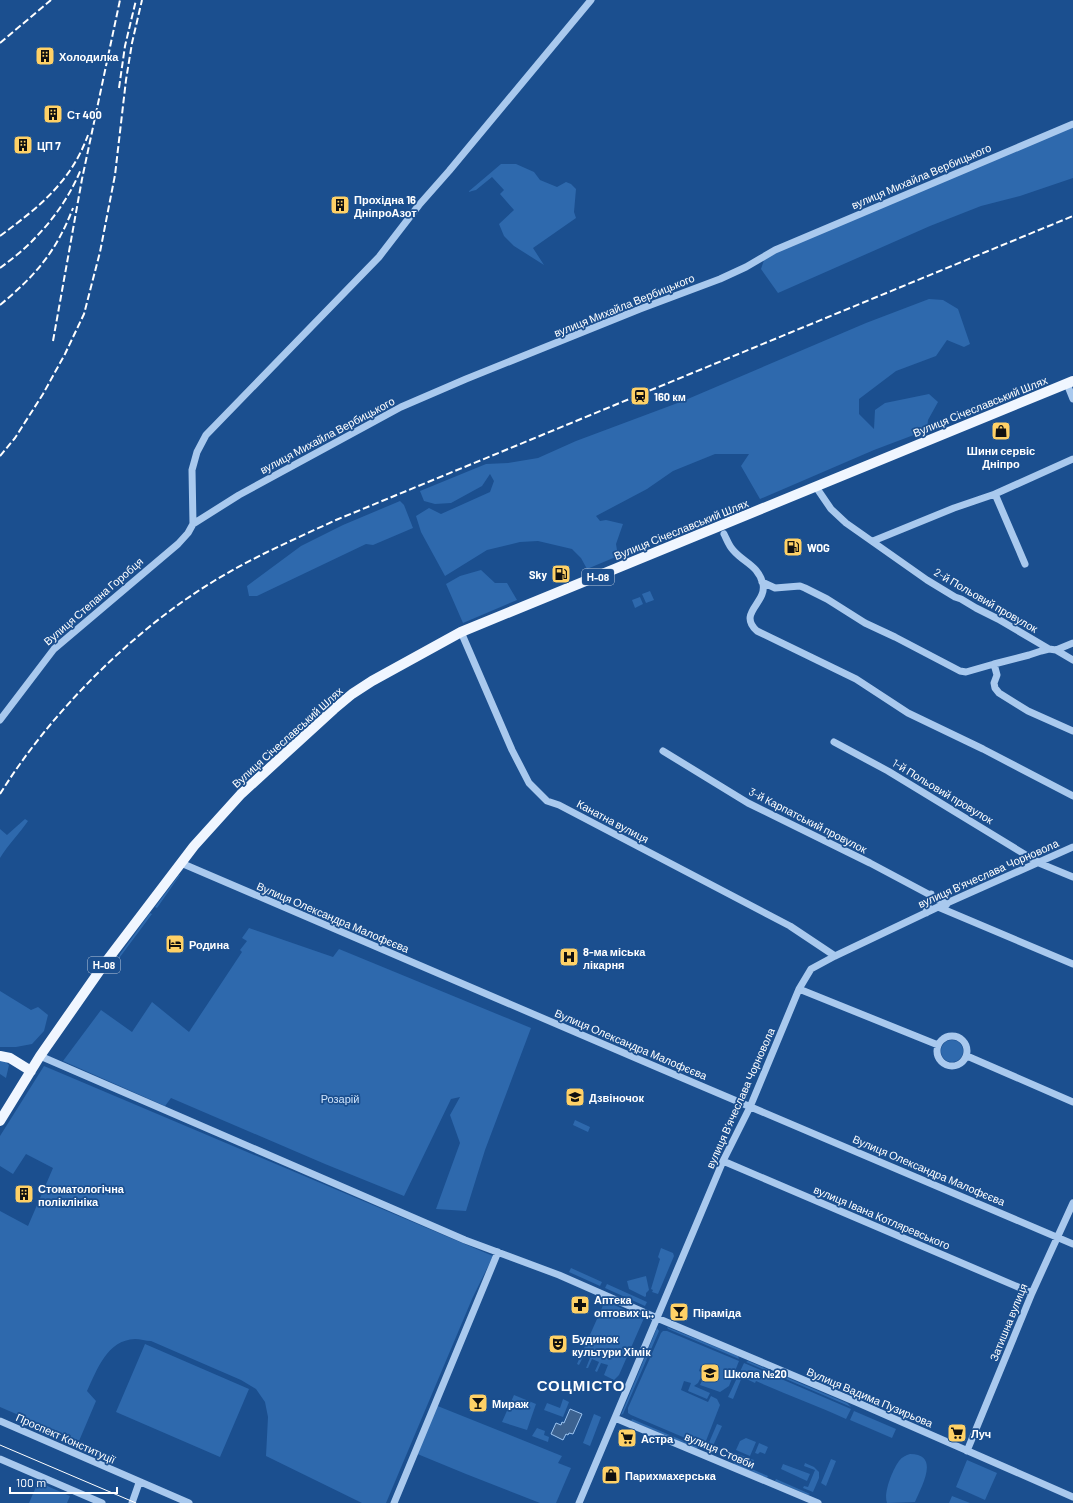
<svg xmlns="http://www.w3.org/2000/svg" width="1073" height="1503" viewBox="0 0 1073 1503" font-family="Barlow,sans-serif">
  <rect width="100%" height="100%" fill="#1b4f8f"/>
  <!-- green -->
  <path fill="#2e69ad" d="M1073,126V178L1020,196L981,206L930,226L778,293L761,269L764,260L778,251Z
    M501,164H516L534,172L540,180L557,187L566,182L571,184L576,189L574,212L576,218L533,248L544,265L514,246L504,236L499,224L514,210L500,194L504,190L492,177L476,190L468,192Z
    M929,299L943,300L958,309L970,344L964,347L947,340L936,356L896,371L859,399V414L874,429L875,410L885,403L929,394L938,402L928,420L927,430L874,450L760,499L741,466L749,454H715L673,471L647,489L596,516L600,521L606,520L623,524L616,544L618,556L587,569L581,558L572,549L538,541L520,542L487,550L445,576L421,532L416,516L429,508L441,514L490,492L494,481L490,474L482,486L451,503L435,504L424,501L420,491L486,464L508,463L538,458L576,441L683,401L866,323Z
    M400,501L404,505L413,528L373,545L366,544L257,596H249L247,586L301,546L343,525Z
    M481,570L495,583H507L517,600L463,623L446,584L460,576Z
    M650,591L654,600L646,603L642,594Z
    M640,597L643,604L635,608L632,600Z
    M25,819L28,821C19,834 8,845 0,858V829L7,835Z
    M179,875H180L157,908L155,907Z
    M150,913L152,914L117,961L120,954Z
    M249,928L333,957L339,949L531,1028L485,1150L466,1211L436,1209L460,1143L450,1115L460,1097L451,1099L404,1196L325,1164L171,1098L165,1106L63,1061L101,1010L132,1032L152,1002L189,1032L242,952L240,950L247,941L242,938Z
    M0,991L31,1010L38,1007L48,1015L44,1031L32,1044L16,1047H0Z
    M941 1051a11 11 0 1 1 22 0a11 11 0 1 1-22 0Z
    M0,1059L4,1060L9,1065L6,1078L0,1074Z
    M44,1066L493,1256L472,1299L386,1503H362L266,1456L268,1417L265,1402L256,1389L241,1380L151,1341C146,1341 140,1339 135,1339C107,1340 97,1370 87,1391L96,1401L79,1441L0,1407V1211L28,1226L53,1168L26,1154L13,1174L0,1166V1136Z
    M575,1120L590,1127L588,1132L573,1125Z
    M661,1248L673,1253L674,1256L658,1294L652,1292L653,1290L651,1289L660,1259L658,1257Z
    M571,1268L602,1282L600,1286L569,1272Z
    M646,1276L649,1290L646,1293V1296L645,1297L629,1289L627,1281Z
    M607,1284L647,1302L645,1306L605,1288Z
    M605,1301L644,1318L619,1375L614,1380L604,1375L608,1365L601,1363L597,1372L595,1371L599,1362L592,1359L588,1368H586L590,1358L584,1355L579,1365L577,1364Z
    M667,1327L738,1356L739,1359L668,1329Z
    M657,1328L659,1331L623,1414L621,1415Z
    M663,1331H667L739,1361L729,1386L720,1392L700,1385L705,1374L709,1376L712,1370L701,1365L699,1371L703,1373L698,1383L694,1386L710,1393L707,1399L688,1391L691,1383L684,1381L681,1390L708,1402L711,1396L717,1399L720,1405L704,1446L631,1415L628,1413V1408L661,1333Z
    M145,1344L249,1389L220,1457L116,1412Z
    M748,1361L847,1403L851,1407L746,1362Z
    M744,1363L851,1409L846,1419C816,1405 787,1395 756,1381L755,1383L742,1377L733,1399L728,1397Z
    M514,1395L536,1404L527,1430L502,1422Z
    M563,1399L569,1402L563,1417L544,1410L547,1403L560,1408Z
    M435,1405L562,1456L558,1463L571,1468L556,1503H540L466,1474L415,1453Z
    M854,1411L896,1429L892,1438L850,1420Z
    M594,1414L601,1417L590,1446L583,1443Z
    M632,1419L698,1447L697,1449L631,1421Z
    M717,1424L722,1426L712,1448L708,1445Z
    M537,1428L545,1431L544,1435L549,1437L548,1442L532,1436Z
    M746,1438L756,1442L750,1456L736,1450L740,1441Z
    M759,1443L768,1447L765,1454L760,1452L758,1454L755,1453Z
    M735,1453L754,1460L753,1464L755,1465V1467L733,1458Z
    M910,1454C941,1454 921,1487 915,1502L887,1503C883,1493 893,1469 899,1461C902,1457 906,1455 910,1454Z
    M831,1459L836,1461L826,1486L821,1483Z
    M967,1460L997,1473L985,1500L956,1487Z
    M733,1461L768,1476L767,1478L735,1465Z
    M805,1463L814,1467L819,1472V1478L813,1492L803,1488L804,1486L808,1487L815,1470L804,1466Z
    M783,1464L810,1474L807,1481L781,1469Z
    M776,1479L810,1494L808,1495L775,1481Z
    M38,1482L70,1496L67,1503H29Z
    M952,1496L970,1503H949Z"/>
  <!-- water -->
  <path fill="#3c6290" stroke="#9cc4f0" d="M570,1409L582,1414L573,1434L569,1433L568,1435L566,1434L563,1440L551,1434L556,1423L561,1425L562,1422L564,1423Z"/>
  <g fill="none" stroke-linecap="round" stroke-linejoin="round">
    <!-- minor -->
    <path stroke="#a9c9ee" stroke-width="7" d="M1067,384L1073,399
      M816,487L831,509L846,523L927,580L955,597L961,599L976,608L998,619L1049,649
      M193,524L239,495L401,407L466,379L640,309L720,279L746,267L775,250L1073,124
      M724,534C727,540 729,546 733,550C744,563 758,565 763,584C767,603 737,613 757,631L856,679L908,713L983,749L1073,796
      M873,541L954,508L995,494
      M1025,564L995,494L1073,459
      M762,582L775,588L800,586L805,588L827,599L865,623L895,637L960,671L966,672L994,664L997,675L994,683L995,688L999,693L1028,711L1073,731
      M461,632L512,750L529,783L547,801L559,805L790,926L835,956
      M1056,650L1073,660
      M994,664L1029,655L1041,651L1049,649L1056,650L1073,643
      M0,720L54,649L178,544L188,533L193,524L192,470L197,452L206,435L379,257L419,205L449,171L591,0
      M834,742L888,771L1039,863L1073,877
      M663,751L748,803L870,863L947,904
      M181,863L659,1068L1073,1244
      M938,907L1073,964
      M926,913L931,894
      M799,989L938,1045
      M937 1051a15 15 0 1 1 30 0a15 15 0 1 1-30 0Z
      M40,1056L465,1240L559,1275L657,1318L856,1402L1073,1497
      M967,1056L1073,1102
      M723,1161L1032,1293
      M615,1418L818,1503
      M0,1421L189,1503
      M967,1451L1032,1293L1073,1203
      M0,1459L102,1503
      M132,1503L139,1483
      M394,1503L498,1252
      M579,1503L723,1161L750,1107L799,989L811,969L835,956L938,907L1073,847"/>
    <!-- major -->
    <path stroke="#f0f6ff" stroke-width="10" d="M0,1056L10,1058L31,1071
      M0,1121L40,1056L105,963L194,846L241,794L334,709L352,694L372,681L461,632L1073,381"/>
    <!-- tram -->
    <path stroke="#fff" stroke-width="1" d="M0,1445L136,1503"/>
    <!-- rail -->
    <path stroke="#fff" stroke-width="2" stroke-dasharray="7 3" stroke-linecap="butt" d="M0,43L51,0
      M119,88L125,46L136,0
      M0,236C39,207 71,182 88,135
      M0,268C12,259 25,249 35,238C54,219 71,194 81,169
      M0,305C36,275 56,252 73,208
      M53,341L82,179L120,0
      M0,456L15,438L43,394L65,354L84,314L100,252L115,175L126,80L132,43L142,0
      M0,794C50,713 133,630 214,581C253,557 295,539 336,520L1073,216"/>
  </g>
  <!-- icons -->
  <defs>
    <symbol id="building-square" viewBox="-11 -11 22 22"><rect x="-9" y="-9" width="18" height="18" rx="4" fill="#ffd166" stroke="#1b4f8f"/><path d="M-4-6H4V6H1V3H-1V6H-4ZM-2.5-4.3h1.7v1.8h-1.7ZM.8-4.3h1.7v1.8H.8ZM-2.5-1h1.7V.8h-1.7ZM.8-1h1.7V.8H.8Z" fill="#111"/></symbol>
    <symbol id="station-square" viewBox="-11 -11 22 22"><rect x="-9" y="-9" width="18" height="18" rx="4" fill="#ffd166" stroke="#1b4f8f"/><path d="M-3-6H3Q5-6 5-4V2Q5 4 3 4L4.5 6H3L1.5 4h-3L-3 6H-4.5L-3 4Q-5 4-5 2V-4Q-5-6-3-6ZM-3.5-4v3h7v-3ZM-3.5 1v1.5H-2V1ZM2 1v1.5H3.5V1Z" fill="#111"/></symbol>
    <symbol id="shop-square" viewBox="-11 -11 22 22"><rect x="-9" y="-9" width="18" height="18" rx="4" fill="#ffd166" stroke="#1b4f8f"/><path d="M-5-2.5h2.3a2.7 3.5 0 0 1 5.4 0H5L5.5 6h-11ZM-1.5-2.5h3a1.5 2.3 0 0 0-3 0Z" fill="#111"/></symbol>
    <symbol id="fuel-square" viewBox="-11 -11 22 22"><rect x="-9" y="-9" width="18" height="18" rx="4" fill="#ffd166" stroke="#1b4f8f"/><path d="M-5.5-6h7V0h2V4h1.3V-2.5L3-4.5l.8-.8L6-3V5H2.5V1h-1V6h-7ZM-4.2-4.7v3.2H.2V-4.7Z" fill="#111"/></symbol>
    <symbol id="hotel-square" viewBox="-11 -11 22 22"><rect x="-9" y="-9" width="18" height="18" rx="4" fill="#ffd166" stroke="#1b4f8f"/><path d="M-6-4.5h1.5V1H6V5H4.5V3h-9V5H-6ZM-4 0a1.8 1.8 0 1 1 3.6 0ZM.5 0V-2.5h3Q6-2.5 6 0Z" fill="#111"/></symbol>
    <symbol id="hospital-square" viewBox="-11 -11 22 22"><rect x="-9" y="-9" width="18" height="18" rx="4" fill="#ffd166" stroke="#1b4f8f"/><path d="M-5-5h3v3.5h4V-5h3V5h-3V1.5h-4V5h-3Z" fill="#111"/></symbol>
    <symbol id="school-square" viewBox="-11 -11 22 22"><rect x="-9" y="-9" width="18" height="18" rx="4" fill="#ffd166" stroke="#1b4f8f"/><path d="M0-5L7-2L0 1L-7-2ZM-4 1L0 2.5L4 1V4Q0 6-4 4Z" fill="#111"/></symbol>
    <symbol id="pharmacy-square" viewBox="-11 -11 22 22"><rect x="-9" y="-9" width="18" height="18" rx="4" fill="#ffd166" stroke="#1b4f8f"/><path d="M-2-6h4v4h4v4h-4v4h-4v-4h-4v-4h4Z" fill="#111"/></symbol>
    <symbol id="bar-square" viewBox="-11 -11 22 22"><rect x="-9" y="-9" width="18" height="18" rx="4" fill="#ffd166" stroke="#1b4f8f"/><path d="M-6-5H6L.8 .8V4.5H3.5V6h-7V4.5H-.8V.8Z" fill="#111"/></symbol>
    <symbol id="theatre-square" viewBox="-11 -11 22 22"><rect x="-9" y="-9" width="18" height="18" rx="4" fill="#ffd166" stroke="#1b4f8f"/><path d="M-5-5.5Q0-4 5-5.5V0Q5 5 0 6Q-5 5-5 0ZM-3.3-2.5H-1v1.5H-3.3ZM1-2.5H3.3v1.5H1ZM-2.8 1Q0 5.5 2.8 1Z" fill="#111"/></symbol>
    <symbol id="supermarket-square" viewBox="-11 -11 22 22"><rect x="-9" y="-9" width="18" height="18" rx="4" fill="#ffd166" stroke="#1b4f8f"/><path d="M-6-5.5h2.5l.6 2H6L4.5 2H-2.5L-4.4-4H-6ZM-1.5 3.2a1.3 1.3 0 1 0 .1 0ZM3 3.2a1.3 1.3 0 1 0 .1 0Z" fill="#111"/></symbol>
  </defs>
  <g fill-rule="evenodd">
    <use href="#building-square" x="34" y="45" width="22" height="22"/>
    <use href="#building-square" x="42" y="103" width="22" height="22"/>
    <use href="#building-square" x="12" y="134" width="22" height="22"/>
    <use href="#building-square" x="329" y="194" width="22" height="22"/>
    <use href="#station-square" x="629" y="385" width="22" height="22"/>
    <use href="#shop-square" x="990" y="420" width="22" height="22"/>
    <use href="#fuel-square" x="782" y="536" width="22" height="22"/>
    <use href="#fuel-square" x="550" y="563" width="22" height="22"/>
    <use href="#hotel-square" x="164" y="933" width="22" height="22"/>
    <use href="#hospital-square" x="558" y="946" width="22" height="22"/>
    <use href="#school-square" x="564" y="1086" width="22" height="22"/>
    <use href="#building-square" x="13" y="1183" width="22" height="22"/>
    <use href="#pharmacy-square" x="569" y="1294" width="22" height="22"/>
    <use href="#bar-square" x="668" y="1301" width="22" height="22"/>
    <use href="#theatre-square" x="547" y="1333" width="22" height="22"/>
    <use href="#school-square" x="699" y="1362" width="22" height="22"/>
    <use href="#bar-square" x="467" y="1392" width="22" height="22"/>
    <use href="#supermarket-square" x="946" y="1422" width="22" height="22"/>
    <use href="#supermarket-square" x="616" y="1427" width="22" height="22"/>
    <use href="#shop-square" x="600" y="1464" width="22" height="22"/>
  </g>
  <g text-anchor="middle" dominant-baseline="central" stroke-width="3.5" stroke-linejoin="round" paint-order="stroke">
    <!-- shield labels -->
    <g fill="#1b4f8f" stroke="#bbcadd" stroke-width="1">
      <rect x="582" y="569" width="32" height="16" rx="3"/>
      <rect x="88" y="957" width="32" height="16" rx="3"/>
    </g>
    <g font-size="10" font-weight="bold" fill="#fff">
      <text x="598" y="577">Н-08</text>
      <text x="104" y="965">Н-08</text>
    </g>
    <!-- poi labels -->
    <g font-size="11" font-weight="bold" fill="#fff" stroke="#1b4f8f" text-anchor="start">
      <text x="59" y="56">Холодилка</text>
      <text x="67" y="114">Ст 400</text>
      <text x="37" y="145">ЦП 7</text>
      <text x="354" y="199">Прохідна 16<tspan x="354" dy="13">ДніпроАзот</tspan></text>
      <text x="654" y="396">160 км</text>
      <text x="1001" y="450" text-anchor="middle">Шини сервіс<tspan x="1001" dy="13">Дніпро</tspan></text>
      <text x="807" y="547">WOG</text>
      <text x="547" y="574" text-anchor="end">Sky</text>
      <text x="189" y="944">Родина</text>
      <text x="583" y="951">8-ма міська<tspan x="583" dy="13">лікарня</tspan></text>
      <text x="589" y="1097">Дзвіночок</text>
      <text x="38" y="1188">Стоматологічна<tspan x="38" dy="13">поліклініка</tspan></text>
      <text x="594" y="1299">Аптека<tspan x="594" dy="13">оптових ц‥</tspan></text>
      <text x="693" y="1312">Піраміда</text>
      <text x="572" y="1338">Будинок<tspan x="572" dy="13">культури Хімік</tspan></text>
      <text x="724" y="1373">Школа №20</text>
      <text x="492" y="1403">Мираж</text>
      <text x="971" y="1433">Луч</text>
      <text x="641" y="1438">Астра</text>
      <text x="625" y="1475">Парихмахерська</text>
    </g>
    <!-- street labels -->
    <g font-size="11" fill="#fff" stroke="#1b4f8f">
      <text transform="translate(921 176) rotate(-23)">вулиця Михайла Вербицького</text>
      <text transform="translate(624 305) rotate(-22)">вулиця Михайла Вербицького</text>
      <text transform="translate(980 406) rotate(-22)">Вулиця Січеславський Шлях</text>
      <text transform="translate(327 435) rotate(-28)">вулиця Михайла Вербицького</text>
      <text transform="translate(681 529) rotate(-22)">Вулиця Січеславський Шлях</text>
      <text transform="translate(986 600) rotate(30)">2-й Польовий провулок</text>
      <text transform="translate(93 601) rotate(-41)">Вулиця Степана Горобця</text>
      <text transform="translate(287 737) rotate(-42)">Вулиця Січеславський Шлях</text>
      <text transform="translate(943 791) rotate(31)">1-й Польовий провулок</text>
      <text transform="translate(808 820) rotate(27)">3-й Карпатський провулок</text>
      <text transform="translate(613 821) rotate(28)">Канатна вулиця</text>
      <text transform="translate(988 873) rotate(-24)">вулиця Вʼячеслава Чорновола</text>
      <text transform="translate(333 917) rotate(23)">Вулиця Олександра Малофєєва</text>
      <text transform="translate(631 1044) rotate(23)">Вулиця Олександра Малофєєва</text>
      <text transform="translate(740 1098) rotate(-66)">вулиця Вʼячеслава Чорновола</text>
      <text transform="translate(929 1170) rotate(23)">Вулиця Олександра Малофєєва</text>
      <text transform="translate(882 1217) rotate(23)">вулиця Івана Котляревського</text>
      <text transform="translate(1008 1322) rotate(-68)">Затишна вулиця</text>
      <text transform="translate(870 1397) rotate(23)">Вулиця Вадима Пузирьова</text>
      <text transform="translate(66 1438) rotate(24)">Проспект Конституції</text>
      <text transform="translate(720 1450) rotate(23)">вулиця Стовби</text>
    </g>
    <!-- park labels -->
    <g font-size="11" fill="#cfe3fa" stroke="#1b4f8f">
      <text x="340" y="1098">Розарій</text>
    </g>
    <!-- district labels -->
    <g font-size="15" font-weight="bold" letter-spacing="1" fill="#fff" stroke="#1b4f8f">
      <text x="581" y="1385">СОЦМІСТО</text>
    </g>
  </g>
  <!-- scale -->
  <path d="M10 1487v6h107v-6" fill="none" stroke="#ffffff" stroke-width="2"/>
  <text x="16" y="1487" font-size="12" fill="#ffffff" stroke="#1b4f8f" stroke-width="3" paint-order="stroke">100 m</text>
</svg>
